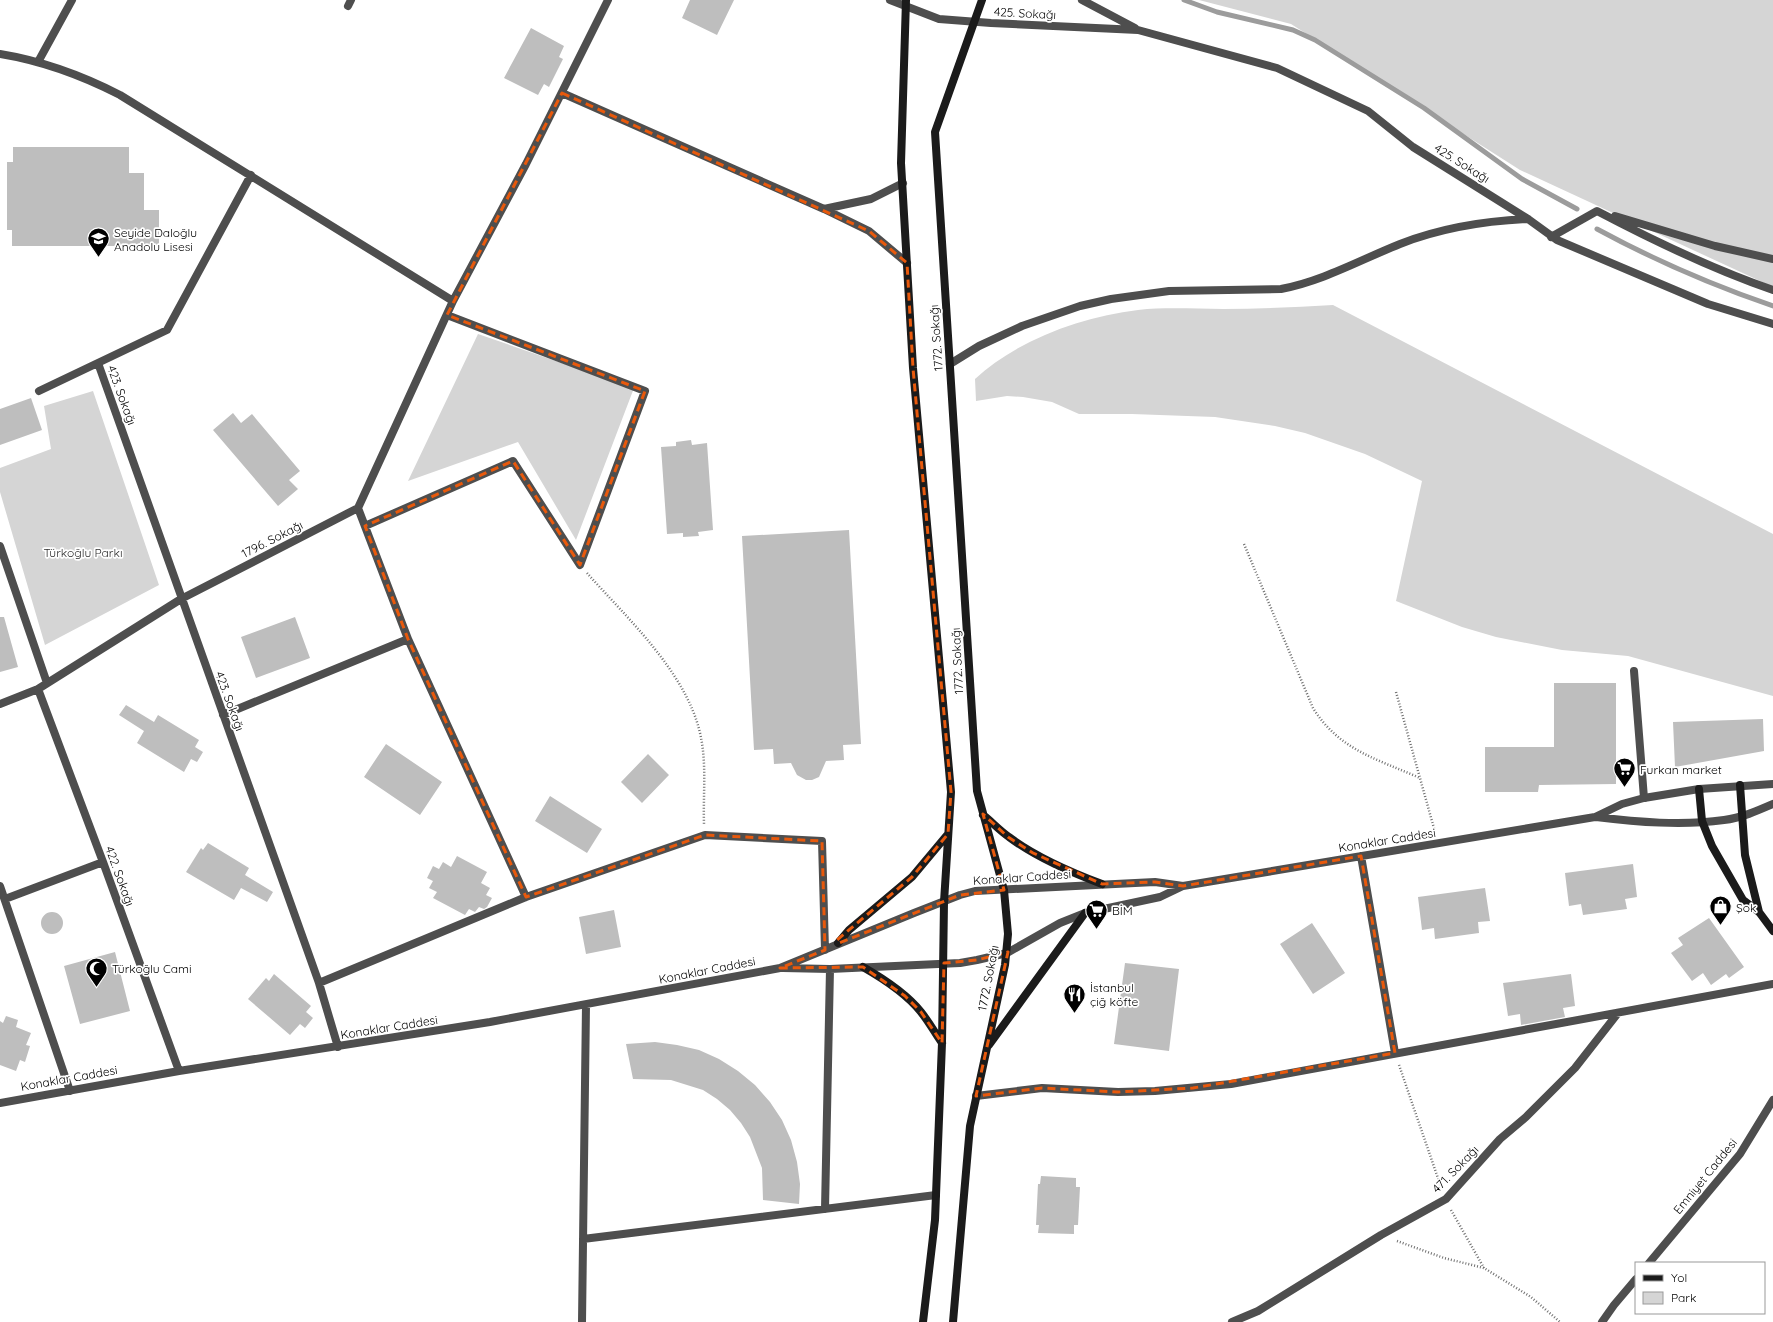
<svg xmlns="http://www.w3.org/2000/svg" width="1773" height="1322" viewBox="0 0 1773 1322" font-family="Quicksand,sans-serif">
  <rect width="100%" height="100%" fill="#fff"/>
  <!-- green -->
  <path fill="#d5d5d5" d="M1199,0H1773V287L1520,170L1291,24Z
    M1333,305L1773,534V696L1628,656L1562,650L1496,637L1462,627L1396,601L1422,481L1365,454L1305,433L1275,426L1215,417L1132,414H1079L1052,402L1023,397L1007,396L976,401L975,379C1017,340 1081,317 1138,310C1166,307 1195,309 1223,309C1260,309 1296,307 1333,305Z
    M478,334L634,388L576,540L518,442L408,481Z
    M93,391L159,585L45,645L0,492V468L51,449L44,406Z"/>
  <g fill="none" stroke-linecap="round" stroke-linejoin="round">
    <!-- stream -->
    <path stroke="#9c9c9c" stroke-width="5" d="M1184,0L1217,12L1293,30L1315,40L1424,108L1522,179L1577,209
      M1597,229C1654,260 1712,285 1773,306"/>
  </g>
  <!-- building -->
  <path fill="#bebebe" d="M690,0H734L717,35L682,18Z
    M531,28L564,46L559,57L563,59L549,87L544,84L538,95L504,78Z
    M13,147H129V173H144V210H159V246H12V230H7V162H13Z
    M31,398L42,430L0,445V409Z
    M233,413L241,423L252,414L300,471L289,480L298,489L278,506L213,430Z
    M691,440L692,445L707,443L713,530L698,532L699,536L683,537V533L667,534L661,447L676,446V442Z
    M849,530L861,744L843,745L844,760L826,761L819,777L812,780H806L797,775L791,763L774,764L773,749L754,750L742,536Z
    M0,617H4L18,667L0,672Z
    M295,617L310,658L256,678L241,637Z
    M1554,683H1616V784L1539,785L1538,792H1485V747H1554Z
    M126,705L154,722L158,715L199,740L195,747L203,752L197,762L191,759L184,772L137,743L144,731L119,715Z
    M1763,719L1764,751L1675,767L1673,722Z
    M386,744L442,782L420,815L364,777Z
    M648,754L669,775L642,803L621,782Z
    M550,796L602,829L587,853L535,821Z
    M208,843L249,868L245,875L273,892L267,902L241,888L234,900L186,872L201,848L203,850Z
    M457,856L487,872L481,883L490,888L486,895L492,898L487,907L484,909L479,907L475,912L469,909L465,915L433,898L437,892L429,888L433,881L427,878L433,866L439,869L443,862L451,867Z
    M1633,864L1637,897L1625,899L1627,909L1583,915L1581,904L1569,906L1565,873Z
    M1485,888L1490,921L1478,922L1479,933L1435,939L1434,928L1422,930L1418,897Z
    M614,910L621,947L586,954L579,917Z
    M41 923a11 11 0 1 1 22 0a11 11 0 1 1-22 0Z
    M1709,918L1744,967L1729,978L1726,974L1711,985L1703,973L1692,981L1671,953L1683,945L1678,938Z
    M1312,923L1345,973L1313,994L1280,944Z
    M115,952L130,1011L80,1024L64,966Z
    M1125,963L1179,969L1169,1051L1114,1044Z
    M274,974L311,1006L306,1012L313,1018L305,1028L300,1024L290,1035L248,999L266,978L269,981Z
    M1571,974L1575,1006L1563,1008L1565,1017L1521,1025L1520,1014L1508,1016L1503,983Z
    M6,1016L18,1020L16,1027L31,1033L26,1045L30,1046L25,1062L20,1060L16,1071L0,1065V1021L3,1023Z
    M655,1042L677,1045L699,1050L719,1059L738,1071L755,1085L770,1102L782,1120L791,1140L797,1162L800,1184L799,1204L763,1200L762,1168L750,1137L741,1123L730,1110L717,1099L703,1090L671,1080L633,1079L626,1044Z
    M1041,1176L1076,1178V1187H1080L1078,1225H1074V1234L1038,1233L1039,1225H1036L1038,1184H1040Z"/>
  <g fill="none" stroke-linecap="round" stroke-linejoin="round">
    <!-- path -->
    <path stroke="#707070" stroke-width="2.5" stroke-dasharray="1 2" stroke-linecap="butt" d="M1244,544L1313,708C1339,750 1377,759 1420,778
      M587,573C627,618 686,672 700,733C707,763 703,793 704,824
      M1396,692L1435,832
      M1399,1065L1441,1187
      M1451,1210L1484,1268
      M1397,1241L1444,1258L1484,1268L1531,1297L1560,1322"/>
    <!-- lane -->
    <path stroke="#4e4e4e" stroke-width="8" d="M1634,671L1644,798"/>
    <!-- street -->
    <path stroke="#4e4e4e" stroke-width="8" d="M890,0L939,19L991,23L1138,30L1277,68L1368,111L1413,147L1528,219L1557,240L1708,304L1773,324
      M1082,0L1135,28
      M348,6L351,0
      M0,54C43,61 81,75 120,95L453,301
      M38,62L72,0
      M562,93L824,209L869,231L907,263
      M824,209L871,199L903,183
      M1615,216L1715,246L1773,259
      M1551,237L1597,211C1654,241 1712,269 1773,290
      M98,363L319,983L338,1047
      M950,364L979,346L1022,326L1080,306L1111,299L1169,291L1281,289C1323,281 1360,260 1400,244C1441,228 1484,221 1528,219
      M39,391L167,330L251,175
      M358,508L408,639L526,897
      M365,526L513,461L580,565L645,391L447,315
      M0,546L47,683
      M38,689L103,862L179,1071
      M0,704L38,689L181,599L358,508L453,301L526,164L608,0
      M223,715L408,639
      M1596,817C1637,822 1682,826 1724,820C1741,818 1757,811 1773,804
      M1361,856L1395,1053
      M0,886L70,1091
      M5,899L103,862
      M783,968L830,969L960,963L977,960L1007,953L1060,923L1085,913L1160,897L1183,886L1595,817L1622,804L1644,798L1699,789L1773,784
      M319,983L526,897L705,835L822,841L825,950
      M976,1096L1042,1088L1118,1092L1155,1091L1231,1084L1773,984
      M0,1103L179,1071L490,1022L780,968L914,913L960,895L975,891L1155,882L1183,886
      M825,1209L830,969
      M583,1239L936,1195
      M1649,1263L1740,1154L1773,1100
      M582,1322L586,1005
      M1232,1322L1258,1311L1381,1235L1446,1199L1500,1139L1526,1117L1575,1068L1618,1013
      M1602,1322L1614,1305L1636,1279"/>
    <!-- secondary -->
    <path stroke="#1b1b1b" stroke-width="8" d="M906,0L901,163L913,368L951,792L944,902L942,1043L935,1220L923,1322
      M1740,785L1745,855L1759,912
      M1699,789L1702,821L1712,846L1743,900L1759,912L1773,931
      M983,815C992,822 1000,831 1009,837C1037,858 1070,872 1102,884
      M838,943L849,930L912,877L948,834
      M863,967C884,979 906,993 921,1012C929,1022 935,1033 942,1043
      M989,1045L1085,913
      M953,1322L970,1126L1005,965L1008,934L1004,890L977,791L935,132L982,0"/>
  </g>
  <!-- marked area -->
  <path fill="none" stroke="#e8590c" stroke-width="3" stroke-dasharray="8 5" stroke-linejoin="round" d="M562,93L869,231L907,263L913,368L951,792L948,834L912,877L837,940L839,943L960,895L1004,890L983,814L1008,837L1033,853L1102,884L1155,882L1183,886L1361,856L1395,1053L1193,1088L1118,1092L1042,1088L976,1096L1008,952L977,960L944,963L942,1043L921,1012L905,996L863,967L780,968L825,950L822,841L705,835L526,897L408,639L365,526L513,461L580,565L645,391L447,315Z"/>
  <!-- icons -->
  <defs>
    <symbol id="school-pin" viewBox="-11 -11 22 30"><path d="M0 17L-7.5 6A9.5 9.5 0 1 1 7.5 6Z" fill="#000" stroke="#fff"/><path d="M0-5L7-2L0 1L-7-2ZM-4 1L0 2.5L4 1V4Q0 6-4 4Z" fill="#fff"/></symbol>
    <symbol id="supermarket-pin" viewBox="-11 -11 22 30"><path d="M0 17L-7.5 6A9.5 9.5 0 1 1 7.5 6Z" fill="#000" stroke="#fff"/><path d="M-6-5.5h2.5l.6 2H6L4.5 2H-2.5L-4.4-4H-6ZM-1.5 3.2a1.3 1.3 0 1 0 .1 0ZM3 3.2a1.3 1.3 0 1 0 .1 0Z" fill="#fff"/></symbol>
    <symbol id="shop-pin" viewBox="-11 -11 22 30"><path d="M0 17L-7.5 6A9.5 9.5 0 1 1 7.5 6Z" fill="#000" stroke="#fff"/><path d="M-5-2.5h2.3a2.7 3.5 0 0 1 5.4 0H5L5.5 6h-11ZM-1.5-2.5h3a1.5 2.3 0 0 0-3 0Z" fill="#fff"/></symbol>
    <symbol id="mosque-pin" viewBox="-11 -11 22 30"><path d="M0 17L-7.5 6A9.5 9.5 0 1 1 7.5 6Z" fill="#000" stroke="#fff"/><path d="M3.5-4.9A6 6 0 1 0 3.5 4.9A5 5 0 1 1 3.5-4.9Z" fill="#fff"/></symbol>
    <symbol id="restaurant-pin" viewBox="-11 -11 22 30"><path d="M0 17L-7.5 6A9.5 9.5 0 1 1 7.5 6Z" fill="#000" stroke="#fff"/><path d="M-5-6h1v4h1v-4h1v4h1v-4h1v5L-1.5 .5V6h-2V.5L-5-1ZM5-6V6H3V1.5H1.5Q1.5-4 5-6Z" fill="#fff"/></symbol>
  </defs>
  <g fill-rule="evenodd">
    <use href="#school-pin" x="86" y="226" width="25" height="34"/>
    <use href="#supermarket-pin" x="1612" y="756" width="25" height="34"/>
    <use href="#shop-pin" x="1708" y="894" width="25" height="34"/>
    <use href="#supermarket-pin" x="1084" y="898" width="25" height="34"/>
    <use href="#mosque-pin" x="84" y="956" width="25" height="34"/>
    <use href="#restaurant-pin" x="1062" y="982" width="25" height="34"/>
  </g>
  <g text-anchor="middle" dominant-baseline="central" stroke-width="3.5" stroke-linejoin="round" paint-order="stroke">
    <!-- street labels -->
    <g font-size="12" fill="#000" stroke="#fff">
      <text transform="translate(1025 13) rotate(3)">425. Sokağı</text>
      <text transform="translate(1462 163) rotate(32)">425. Sokağı</text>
      <text transform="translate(936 338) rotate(-94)">1772. Sokağı</text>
      <text transform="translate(122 395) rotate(70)">423. Sokağı</text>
      <text transform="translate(272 539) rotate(-27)">1796. Sokağı</text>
      <text transform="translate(957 661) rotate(-93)">1772. Sokağı</text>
      <text transform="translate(230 701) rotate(70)">423. Sokağı</text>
      <text transform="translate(1387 840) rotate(-9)">Konaklar Caddesi</text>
      <text transform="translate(120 876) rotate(70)">422. Sokağı</text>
      <text transform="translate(1022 877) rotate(-4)">Konaklar Caddesi</text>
      <text transform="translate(707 970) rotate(-11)">Konaklar Caddesi</text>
      <text transform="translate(988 978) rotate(-79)">1772. Sokağı</text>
      <text transform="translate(389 1027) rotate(-9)">Konaklar Caddesi</text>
      <text transform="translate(69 1078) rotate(-10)">Konaklar Caddesi</text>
      <text transform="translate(1455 1169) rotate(-46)">471. Sokağı</text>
      <text transform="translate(1705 1176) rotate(-51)">Emniyet Caddesi</text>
    </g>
    <!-- poi labels -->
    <g font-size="12" fill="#000" stroke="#fff" text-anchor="start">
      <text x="114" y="232">Seyide Daloğlu<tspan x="114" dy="14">Anadolu Lisesi</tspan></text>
      <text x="1640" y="769">Furkan market</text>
      <text x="1736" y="907">Şok</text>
      <text x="1112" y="910">BİM</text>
      <text x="112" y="968">Türkoğlu Cami</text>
      <text x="1090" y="987">İstanbul<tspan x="1090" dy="14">çiğ köfte</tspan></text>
    </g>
    <!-- park labels -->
    <g font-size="12" fill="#2c2c2c" stroke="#fff">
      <text x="83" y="552">Türkoğlu Parkı</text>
    </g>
  </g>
  <!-- legend -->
  <rect x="1635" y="1262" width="130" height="52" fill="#ffffff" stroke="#999999"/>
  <rect x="1643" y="1275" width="20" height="6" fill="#1b1b1b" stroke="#999999"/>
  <text x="1671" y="1282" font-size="12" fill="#000000">Yol</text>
  <rect x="1643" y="1292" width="20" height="12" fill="#d5d5d5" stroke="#999999"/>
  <text x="1671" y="1302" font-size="12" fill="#000000">Park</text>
</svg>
